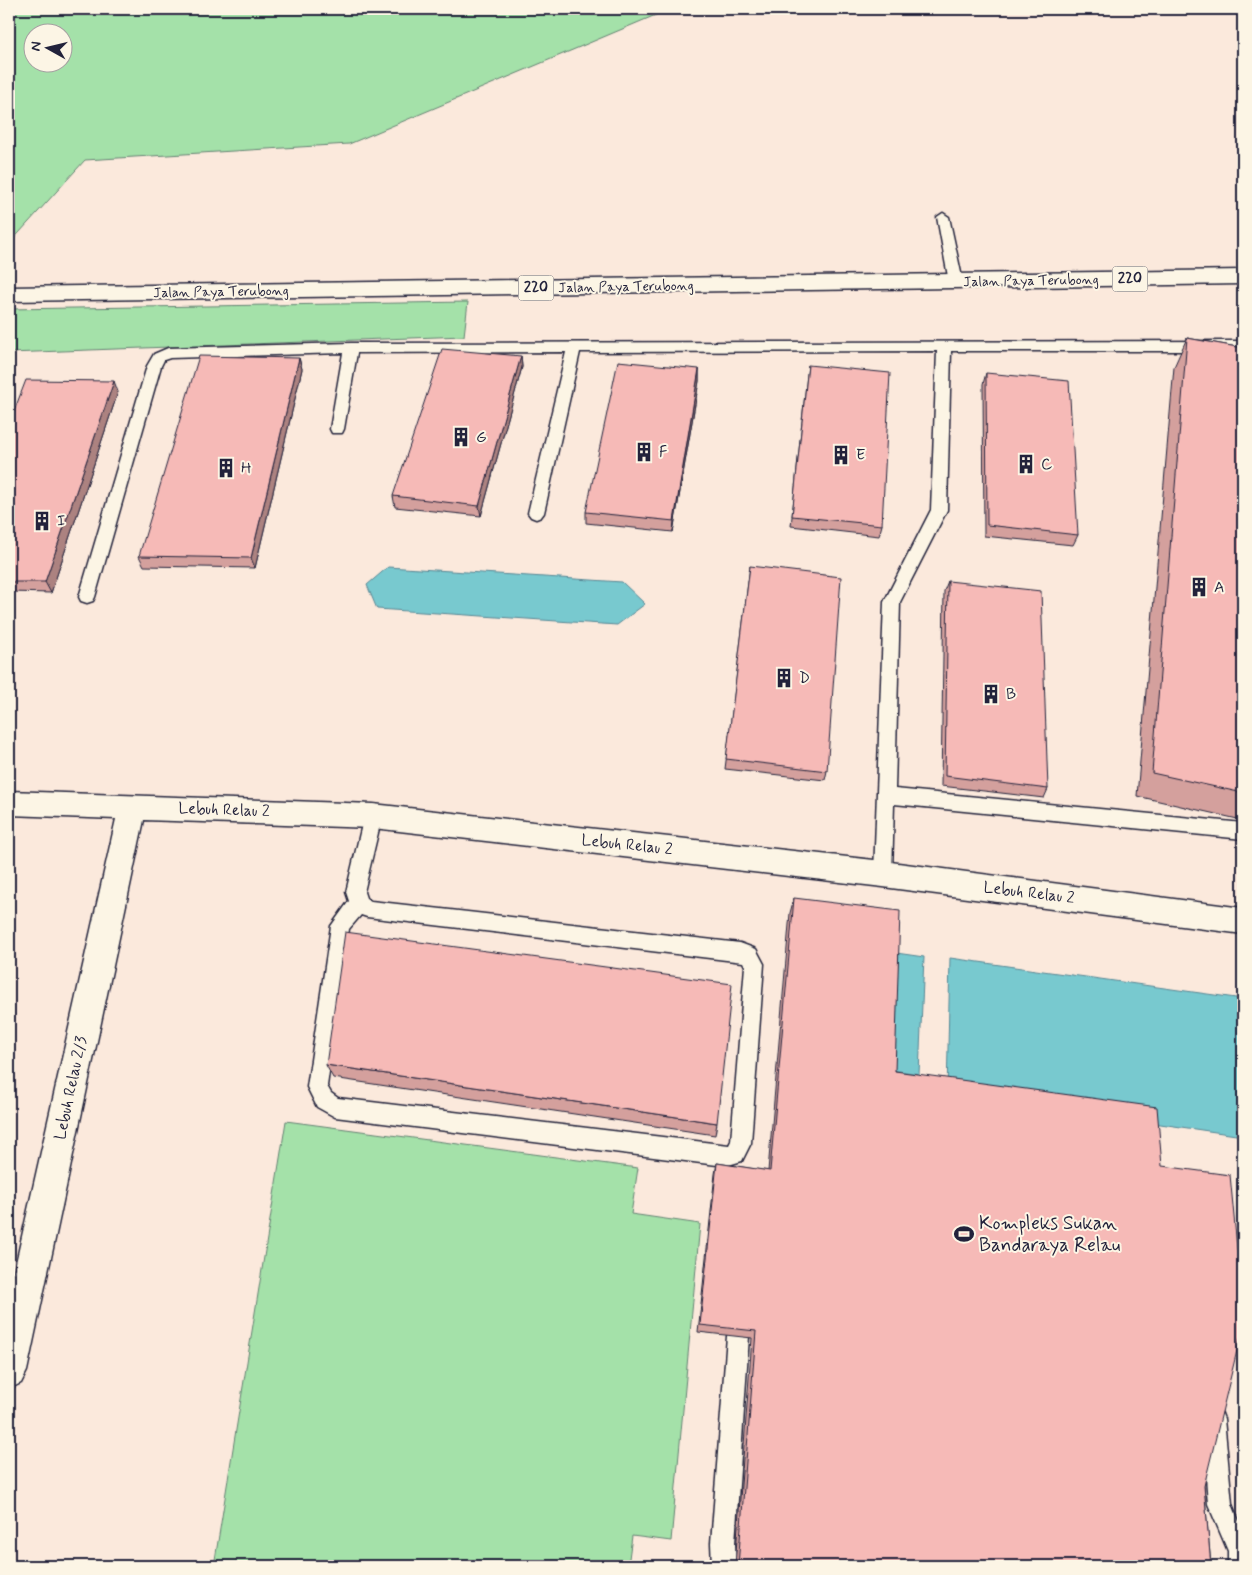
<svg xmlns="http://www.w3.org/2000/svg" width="1252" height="1575" viewBox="0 0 1252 1575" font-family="Mynerve,sans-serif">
  <rect width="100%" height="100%" fill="#fbe9dc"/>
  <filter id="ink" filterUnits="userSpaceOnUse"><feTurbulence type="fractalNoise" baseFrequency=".02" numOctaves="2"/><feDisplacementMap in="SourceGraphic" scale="10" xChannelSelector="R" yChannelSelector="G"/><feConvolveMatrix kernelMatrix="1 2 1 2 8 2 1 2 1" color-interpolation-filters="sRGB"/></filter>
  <g filter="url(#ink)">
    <!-- green -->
    <path fill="#a4e1a9" stroke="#638272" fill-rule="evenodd" d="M9,9H670L349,144L85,160L9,244ZM32,32H62V62H32Z
      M468,302L464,336L9,353V309Z
      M286,1121L638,1168L631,1214L700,1224L671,1541L632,1536L628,1566H214Z"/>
    <!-- water -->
    <path fill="#78c9cf" stroke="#568694" d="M388,567L622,582L645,604L617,625L377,609L367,585Z
      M813,941L924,957L919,1074L803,1057Z
      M950,958L1243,999V1136L947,1093Z"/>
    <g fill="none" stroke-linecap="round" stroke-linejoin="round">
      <defs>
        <path id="lane" d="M943,213L949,217L963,282L956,286L949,282L937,217Z
          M1243,341V351H951L947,510L900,602L895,789L1243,823V839L894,804L892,874L889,880L883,882L877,880L874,874L884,602L931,510L937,351L580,352L544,513L541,517L536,519L531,517L528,513L566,352L357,353L344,429L342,433H332L330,429L343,353L170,358L164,360L161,366L95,597L93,601L87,603L81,601L79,597L147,366L154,354L168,348L351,343Z
          M373,808L379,811L382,816L364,892L366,898L371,901L740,943L756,949L764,964L751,1143L742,1161L725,1166L335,1117L317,1107L307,1087L331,926L349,901L346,892L364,816L367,811ZM361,915L367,917L743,962L745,966L731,1141L729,1145L338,1098L331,1093L327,1086L349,929Z
          M738,1325L746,1328L749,1336L735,1543L736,1566H712L711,1543L727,1336L730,1328Z
          M1213,1408L1221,1411L1224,1419L1232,1504L1243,1531V1566H1228V1551L1208,1504L1202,1419L1205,1411Z"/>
        <path id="street" d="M9,791L373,804L883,861L1243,908V934L883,887L373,828L144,820L27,1371L21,1383L9,1389V1294L116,819L9,815Z"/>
        <path id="primary" d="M1243,270V284L9,301V287Z"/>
      </defs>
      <!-- lane casing -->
      <use href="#lane" stroke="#22223b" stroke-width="3"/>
      <!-- street casing -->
      <use href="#street" stroke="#22223b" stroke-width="3"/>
      <!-- primary casing -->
      <use href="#primary" stroke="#22223b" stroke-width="3"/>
      <!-- lane -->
      <use href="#lane" fill="#fcf5e5" fill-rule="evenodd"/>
      <!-- street -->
      <use href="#street" fill="#fcf5e5" fill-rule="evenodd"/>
      <!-- primary -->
      <use href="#primary" fill="#fcf5e5" fill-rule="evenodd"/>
    </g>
    <!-- wall -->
    <path fill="#d4a09d" stroke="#22223b" d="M1187,338L1243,348V819L1242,820L1137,796L1174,367Z
      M521,356L522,367L481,516L395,507L393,496Z
      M299,358L302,369L255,568L144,566L139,556Z
      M808,365L882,525L879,536L791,526Z
      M699,369V381L673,532L586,523V512Z
      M986,373L1078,535L1073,545L984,536L983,384Z
      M118,392L51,593L9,592V424Z
      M750,566L827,771L825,780L725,769Z
      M948,581L1048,789L1044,798L941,786L944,591Z
      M794,898L895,1071L1162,1166L1204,1486L1211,1566H735L752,1338L698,1332L715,1174L717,1163L768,1171L790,913Z
      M326,1065L717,1123L715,1135L333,1078Z"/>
    <!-- shaded-wall -->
    <path fill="#ac8280" stroke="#22223b" d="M521,356L522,367L481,516L479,506Z
      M299,358L302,369L255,568L251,558Z
      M699,369V381L673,532L674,521Z
      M114,381L118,392L51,593L45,582Z"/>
    <!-- building -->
    <path fill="#f6bab7" stroke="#22223b" d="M1187,338L1243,348V793L1152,773Z
      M442,349L521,356L479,506L393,496Z
      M199,356L299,358L251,558L139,556Z
      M618,361L699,369L674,521L586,512Z
      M808,365L890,373L882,525L792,516Z
      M986,373L1069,381L1078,535L987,525Z
      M26,380L114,381L45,582H9V424Z
      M750,566L841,577L827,771L726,759Z
      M948,581L1041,591L1048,789L945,776Z
      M794,898L900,911L895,1071L1157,1107L1162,1166L1230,1175L1243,1310V1326L1204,1486L1211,1566H738L756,1331L700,1325L717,1163L770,1171Z
      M345,932L732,984L717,1123L326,1065Z"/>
  </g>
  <!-- icons -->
  <defs>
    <symbol id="building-bare" viewBox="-9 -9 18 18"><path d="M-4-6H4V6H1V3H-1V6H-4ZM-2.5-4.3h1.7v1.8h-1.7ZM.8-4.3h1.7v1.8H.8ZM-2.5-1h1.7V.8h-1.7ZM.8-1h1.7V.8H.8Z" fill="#22223b" stroke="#fcf5e5" stroke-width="2.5" paint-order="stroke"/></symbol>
    <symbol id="stadium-bare" viewBox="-9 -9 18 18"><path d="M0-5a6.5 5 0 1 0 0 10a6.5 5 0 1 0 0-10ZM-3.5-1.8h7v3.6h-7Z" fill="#22223b" stroke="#fcf5e5" stroke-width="2.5" paint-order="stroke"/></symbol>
  </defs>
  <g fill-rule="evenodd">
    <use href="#building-bare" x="447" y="423" width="28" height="28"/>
    <use href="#building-bare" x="630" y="438" width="28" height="28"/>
    <use href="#building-bare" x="827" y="441" width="28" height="28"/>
    <use href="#building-bare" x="1012" y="450" width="28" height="28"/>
    <use href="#building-bare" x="212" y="454" width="28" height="28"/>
    <use href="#building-bare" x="28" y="507" width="28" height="28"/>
    <use href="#building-bare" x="1185" y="573" width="28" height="28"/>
    <use href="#building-bare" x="770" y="664" width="28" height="28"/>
    <use href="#building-bare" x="977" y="680" width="28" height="28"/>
    <use href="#stadium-bare" x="950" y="1220" width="28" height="28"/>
  </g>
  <g text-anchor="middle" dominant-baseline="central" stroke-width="4" stroke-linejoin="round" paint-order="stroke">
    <!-- far-street labels -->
    <g font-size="14" fill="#22223b" stroke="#fcf5e5">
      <text transform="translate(1031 281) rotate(-1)">Jalan Paya Terubong</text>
      <text transform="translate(626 287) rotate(-1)">Jalan Paya Terubong</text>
      <text transform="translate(221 292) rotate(-1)">Jalan Paya Terubong</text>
    </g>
    <!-- shield labels -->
    <g fill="#fcf5e5" stroke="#63616e" stroke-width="1">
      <rect x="1112.5" y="266.5" width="35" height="25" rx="4"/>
      <rect x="518.5" y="275.5" width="35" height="25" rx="4"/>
    </g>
    <g font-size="15" font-weight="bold" fill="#22223b">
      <text x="1130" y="279">220</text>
      <text x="536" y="288">220</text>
    </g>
    <!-- poi labels -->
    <g font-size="16" fill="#22223b" stroke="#fcf5e5" text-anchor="start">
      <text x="476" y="437">G</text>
      <text x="659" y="452">F</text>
      <text x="856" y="455">E</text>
      <text x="1041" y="464">C</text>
      <text x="241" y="468">H</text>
      <text x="57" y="521">I</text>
      <text x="1214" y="587">A</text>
      <text x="799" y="678">D</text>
      <text x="1006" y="694">B</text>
    </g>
    <!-- street labels -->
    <g font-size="16" fill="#22223b" stroke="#fcf5e5">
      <text transform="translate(224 810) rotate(2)">Lebuh Relau 2</text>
      <text transform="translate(627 845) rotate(6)">Lebuh Relau 2</text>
      <text transform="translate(1029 893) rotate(7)">Lebuh Relau 2</text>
      <text transform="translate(71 1088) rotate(-78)">Lebuh Relau 2/3</text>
    </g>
    <!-- near-poi labels -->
    <g font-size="19" fill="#22223b" stroke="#fcf5e5" text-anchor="start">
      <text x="979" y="1223">Kompleks Sukan<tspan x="979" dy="22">Bandaraya Relau</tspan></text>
    </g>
  </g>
  <!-- margin -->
  <rect width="1252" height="1575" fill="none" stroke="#fcf5e5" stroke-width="30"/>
  <rect x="15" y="15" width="1222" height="1545" fill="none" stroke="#22223b" stroke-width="2" filter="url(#ink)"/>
  <!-- north arrow -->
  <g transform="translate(48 48) rotate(278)"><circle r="24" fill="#fcf5e5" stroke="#a5a1a1"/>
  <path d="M0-4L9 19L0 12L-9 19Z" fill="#22223b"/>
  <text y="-8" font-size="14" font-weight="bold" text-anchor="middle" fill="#22223b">N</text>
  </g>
</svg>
